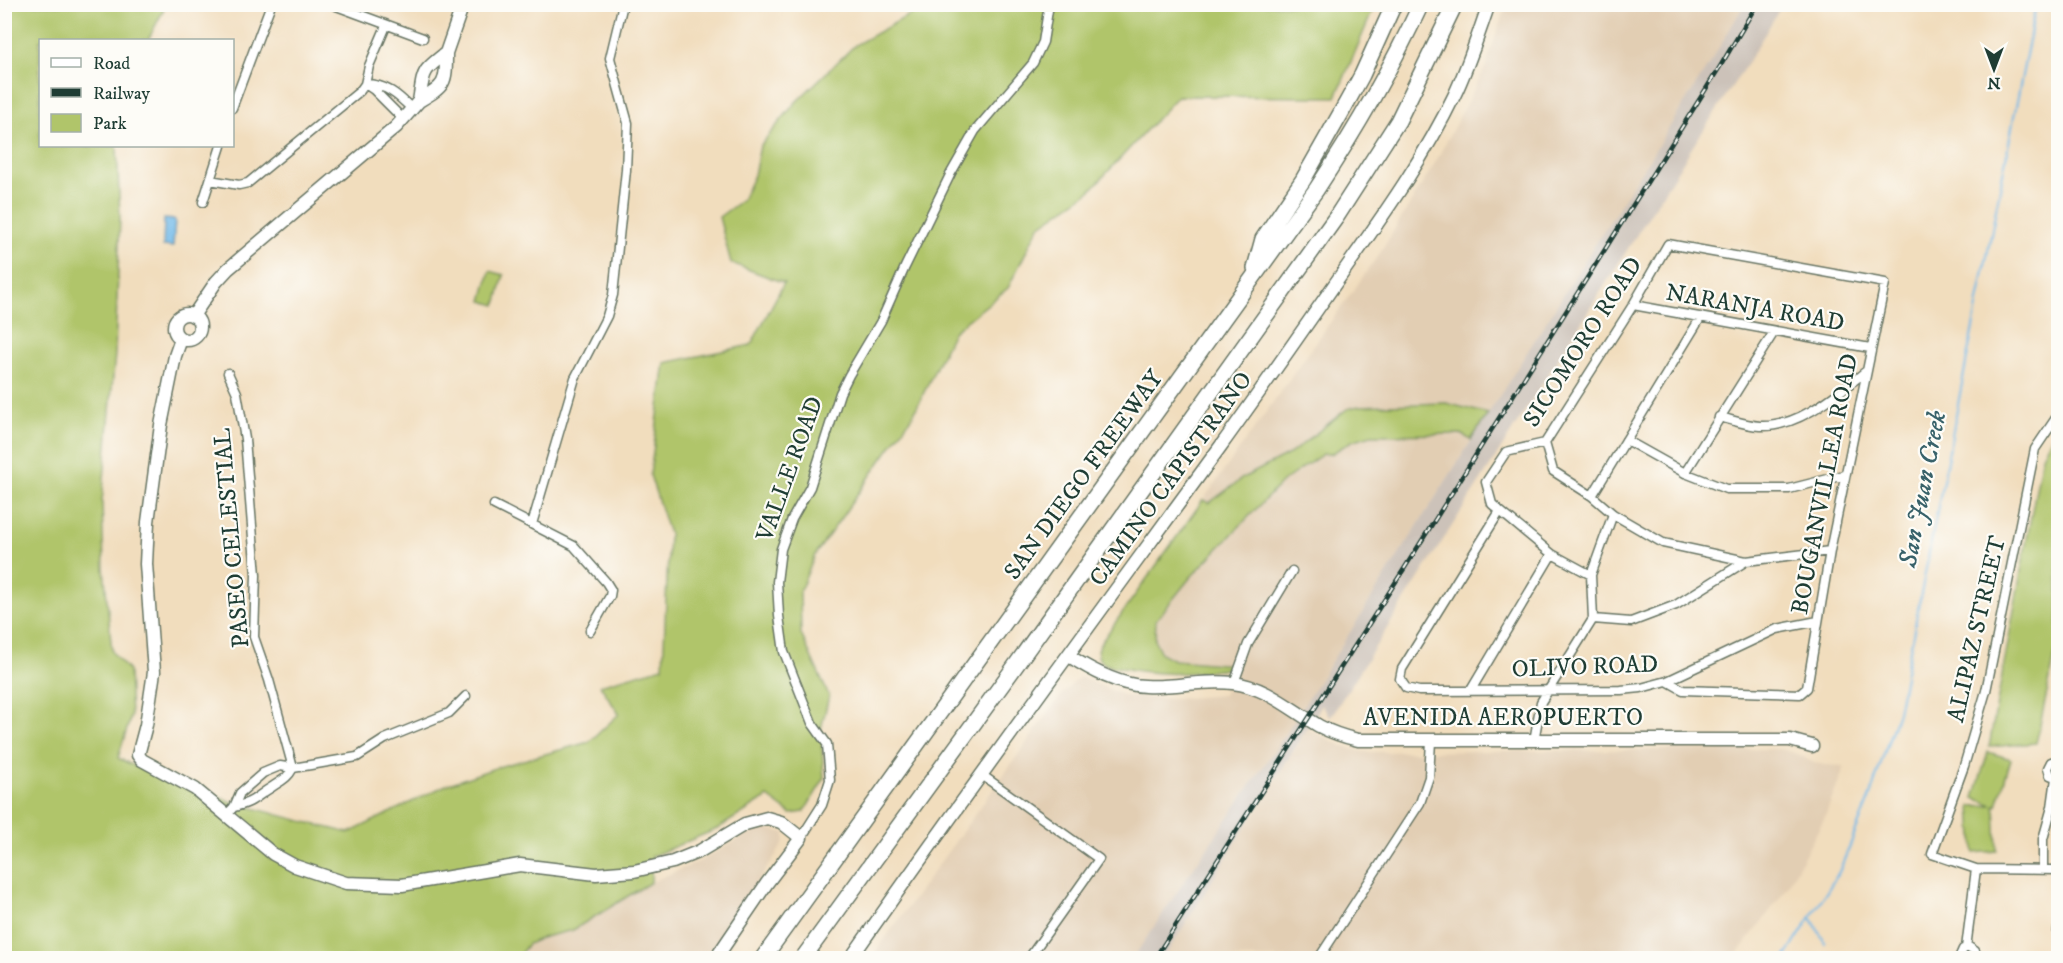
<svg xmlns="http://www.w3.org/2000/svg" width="2063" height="963" viewBox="0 0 2063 963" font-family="'IM FELL DW Pica',serif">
  <rect width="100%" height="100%" fill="#fdfcf7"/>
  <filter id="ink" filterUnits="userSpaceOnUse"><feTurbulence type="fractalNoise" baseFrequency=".0167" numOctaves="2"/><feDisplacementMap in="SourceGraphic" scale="12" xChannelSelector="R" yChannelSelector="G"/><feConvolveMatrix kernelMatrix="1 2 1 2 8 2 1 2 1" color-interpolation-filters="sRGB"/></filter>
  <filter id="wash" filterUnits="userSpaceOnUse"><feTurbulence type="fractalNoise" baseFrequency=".008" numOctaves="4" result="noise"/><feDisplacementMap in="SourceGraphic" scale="24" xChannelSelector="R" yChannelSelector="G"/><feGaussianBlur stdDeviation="1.35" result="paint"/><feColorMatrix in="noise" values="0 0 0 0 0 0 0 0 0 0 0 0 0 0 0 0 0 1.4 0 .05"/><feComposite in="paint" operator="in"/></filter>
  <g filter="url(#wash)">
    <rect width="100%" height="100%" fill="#f1ddbd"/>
    <!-- built -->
    <path fill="#e2ceb3" d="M1506,5H1744L1708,66L1488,414L1446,403L1347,409L1291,453L1243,478L1209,503L1203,500L1380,253L1435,163L1485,68Z
      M1461,434L1471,440L1283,738L1187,877L1133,958H871L1062,694L1080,677L1125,696L1175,699L1223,695L1233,665L1174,660L1161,653L1155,641L1156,620L1190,578L1282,482L1323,454H1331L1352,441L1371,435Z
      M1308,729L1345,747L1364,752L1780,749L1798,754L1810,761L1824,765L1845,766L1824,819L1785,891L1734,958H1164Z
      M768,829L785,833L784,843L706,958H517L528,944L651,882L700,861L750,833Z"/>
    <!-- industrial -->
    <path fill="#ccc2b9" d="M1744,5H1782L1748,62L1695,143L1332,715L1330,718L1322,705L1164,958H1133L1187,877L1283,738L1708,66Z"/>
    <!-- green -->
    <path fill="#b0c56a" stroke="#68814f" stroke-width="1.5" d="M5,5H166L148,40H40V146H117L120,218L115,354L102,502L104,568L112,652L129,671L131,716L118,758C188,793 273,814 349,833L446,785L498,767L589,742L619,714L600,685L663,667L669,534L650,475L665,363L751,345L784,283L731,263L719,217L742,200L754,175L760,146L796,102L855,45L927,5H1375L1336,97L1178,96L1090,191L1039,226L1008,288L953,332L913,415L815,555L800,591L801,634L829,696L821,729L824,779L804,812L791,814L768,797L717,829L652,856L651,882L573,930L544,937L528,944L517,958H5Z
      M490,271L504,275L496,305L482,301Z
      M1446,403L1488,414L1471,440L1461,434L1371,435L1352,441L1331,454H1323L1282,482L1190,578L1156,620L1155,641L1161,653L1174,660L1234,665L1227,669C1190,674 1160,676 1123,668C1116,667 1106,667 1101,661C1096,656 1098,651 1100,644L1203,500L1209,503L1243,478L1291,453L1347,409L1359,406Z
      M2058,427V642L2036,743L1989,747L2042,456L2050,440Z
      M1988,752L2011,759L1997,805H1995L1997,851L1974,853L1971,806L1993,805L1974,798Z"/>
    <!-- water -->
    <path fill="#71b9e9" stroke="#487b8e" stroke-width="1.5" d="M164,219L175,220L173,247L163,246Z"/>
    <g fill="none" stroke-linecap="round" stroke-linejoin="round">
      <!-- stream -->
      <path stroke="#71b9e9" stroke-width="2" d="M1812,919L1825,943
        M1785,958L1839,872L1869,799L1898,712L2036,4"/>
    </g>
  </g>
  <g filter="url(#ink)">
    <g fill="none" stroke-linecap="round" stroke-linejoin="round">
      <defs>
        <path id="street" d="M331,4L423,38
          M365,84C386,84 398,95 412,109
          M365,84L374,90L404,120
          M232,108L271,4
          M210,180L239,185L248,183L360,91L365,84L369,66L386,26
          M203,202L221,146
          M1668,244L1885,283L1830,551L1807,688L1800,694L1683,690L1667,681L1641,688L1621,690L1419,691L1406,688L1400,679L1402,669L1500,511L1492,504L1486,482L1506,452L1545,443L1633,305Z
          M1633,305L1870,348
          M228,373L237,393L245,439L256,575L254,637L269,680L293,768
          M2058,415L2035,449L1986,691L1964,766L1932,854L1976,869L2058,870
          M1719,417C1732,420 1746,425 1760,426C1798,428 1837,394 1865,372
          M1626,440L1685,473L1726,489H1789L1844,475
          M1545,443L1553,471L1592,496L1613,514L1663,543L1746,561L1830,551
          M1685,473L1774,332
          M1592,496L1701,317
          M494,505L574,546L606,582L611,590L610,596L590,631
          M1500,511L1552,554L1591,575
          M532,524L575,378L607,316L613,295L626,170L628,123L610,58L623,4
          M1593,619L1591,575L1613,514
          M1667,681L1777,629L1818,621
          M1234,683L1248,644L1292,571
          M1471,690L1552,554
          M1534,741L1541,702L1593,619L1631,622L1676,605L1746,561
          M2058,760L2051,762L2048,768L2050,775L2058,778
          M982,775L1099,859L1029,958
          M234,807C255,802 255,797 272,787C282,780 287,779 293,768
          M226,815L234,807L240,793L263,773L280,766L293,768L357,757L385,739L449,713L466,696
          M801,838L822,805L830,780L827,744L812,723L784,652L779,616L777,582L781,549L792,519L810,487L840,393L849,375L881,321L905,267L951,173L975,131L1033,63L1043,42L1049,4
          M2043,869V839L2052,807L2056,778
          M1966,948L1976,869
          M2057,952L2058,929
          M1319,958L1420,803L1429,777L1431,741
          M1959,958L1963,949L1969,947L1975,951L1977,958"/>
        <path id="secondary" d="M446,53C446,84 446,85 419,101C424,71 421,72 446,53Z
          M446,53L463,4
          M174 327a13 13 0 1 1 26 0a13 13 0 1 1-26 0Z
          M193,316L216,282L228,269L396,127L419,101
          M181,339L175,356L161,425L148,522L146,564L154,672L146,725L138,755L142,760L195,789L273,854L295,866L346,883L402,885L520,865L596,874L634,871L673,862L700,851L745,824L767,818L781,822L801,838L767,883L716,958
          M1069,656C1091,670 1118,685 1145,686C1175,688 1204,679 1233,683C1267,687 1291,710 1319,726C1332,733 1345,737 1358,740H1790L1812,746
          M851,958C971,786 1096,617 1220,447C1265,385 1309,321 1353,258C1390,206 1426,154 1454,96C1468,67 1478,35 1489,4"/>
        <path id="highway" d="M1255,268L1263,239L1303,180L1341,113L1362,75L1394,4
          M763,958L1316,190C1355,131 1391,69 1421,4
          M803,958L1011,672L1337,216L1398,121L1455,4"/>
      </defs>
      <!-- street casing -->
      <use href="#street" stroke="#687564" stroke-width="11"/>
      <!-- secondary casing -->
      <use href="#secondary" stroke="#687564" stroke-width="15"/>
      <!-- highway casing -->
      <use href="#highway" stroke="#687564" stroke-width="18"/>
      <!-- street -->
      <use href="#street" stroke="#fff" stroke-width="8"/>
      <!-- secondary -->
      <use href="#secondary" stroke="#fff" stroke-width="12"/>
      <!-- highway -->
      <use href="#highway" stroke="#fff" stroke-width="15"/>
      <defs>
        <path id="rail" d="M1155,958L1404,569L1721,65L1757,4"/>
      </defs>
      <!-- rail casing -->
      <use href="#rail" stroke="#1f3d34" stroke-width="4.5"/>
      <!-- rail -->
      <use href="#rail" stroke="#fdfcf7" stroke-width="2" stroke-dasharray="7" stroke-linecap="butt"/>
    </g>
  </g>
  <g text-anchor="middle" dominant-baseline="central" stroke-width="4.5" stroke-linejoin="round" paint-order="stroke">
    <!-- street labels -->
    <g font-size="24" fill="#1f3d34" stroke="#fdfcf7">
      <text transform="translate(1755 308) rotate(10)">NARANJA ROAD</text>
      <text transform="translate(1583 342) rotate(-57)">SICOMORO ROAD</text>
      <text transform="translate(790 469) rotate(-70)">VALLE ROAD</text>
      <text transform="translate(1084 475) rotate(-54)">SAN DIEGO FREEWAY</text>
      <text transform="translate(1171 479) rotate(-54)">CAMINO CAPISTRANO</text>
      <text transform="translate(1825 484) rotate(-79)">BOUGANVILLEA ROAD</text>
      <text transform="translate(232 538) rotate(-95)">PASEO CELESTIAL</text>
      <text transform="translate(1977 629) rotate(-77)">ALIPAZ STREET</text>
      <text transform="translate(1585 667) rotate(-2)">OLIVO ROAD</text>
      <text x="1503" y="718">AVENIDA AEROPUERTO</text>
    </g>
    <!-- water labels -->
    <g font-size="26" font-style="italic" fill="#38626a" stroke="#fdfcf7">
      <text transform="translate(1923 489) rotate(-79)">San Juan Creek</text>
    </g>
  </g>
  <!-- margin -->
  <rect width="2063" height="963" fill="none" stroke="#fdfcf7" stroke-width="24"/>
  <!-- legend -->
  <rect x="39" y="39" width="195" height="108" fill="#fdfcf7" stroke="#a4b0a9" stroke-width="1.5"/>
  <rect x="51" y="58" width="30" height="9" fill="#ffffff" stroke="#a4b0a9" stroke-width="1.5"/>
  <text x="93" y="69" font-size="18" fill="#1f3d34">Road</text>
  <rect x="51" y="88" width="30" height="9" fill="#1f3d34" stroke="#a4b0a9" stroke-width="1.5"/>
  <text x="93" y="99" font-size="18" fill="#1f3d34">Railway</text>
  <rect x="51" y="114" width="30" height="18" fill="#b0c56a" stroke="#a4b0a9" stroke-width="1.5"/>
  <text x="93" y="129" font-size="18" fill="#1f3d34">Park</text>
  <!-- north arrow -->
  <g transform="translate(1994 69) rotate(180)" stroke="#fdfcf7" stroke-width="4.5" paint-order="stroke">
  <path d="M0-4.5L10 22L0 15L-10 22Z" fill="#1f3d34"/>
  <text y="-9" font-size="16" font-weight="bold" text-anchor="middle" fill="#1f3d34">N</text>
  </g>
</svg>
